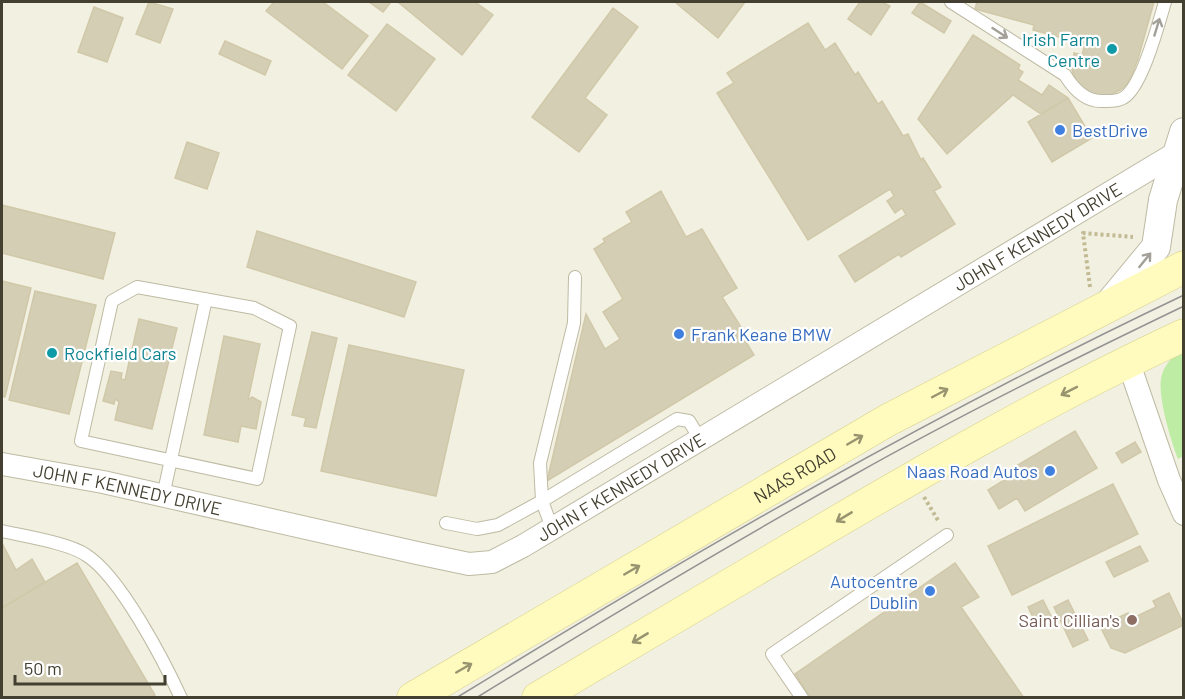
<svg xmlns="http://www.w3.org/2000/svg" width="1185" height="699" viewBox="0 0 1185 699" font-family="Barlow,sans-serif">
  <rect width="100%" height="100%" fill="#f2f0e1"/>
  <!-- green -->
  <path fill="#beeca5" d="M1183,350V456L1178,459C1171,441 1158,398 1161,379C1163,366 1172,356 1183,350Z"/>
  <!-- building -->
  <path fill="#d4ceb5" stroke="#d0c8a8" stroke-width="1.5" d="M149,2L173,9L160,43L136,34Z
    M274,2H323L368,36L342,69L266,11Z
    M369,2H391L383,12Z
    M398,2H475L493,15L462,55Z
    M675,2H745L718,38Z
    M860,2H882L890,6L871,35L848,19Z
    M920,2L951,21L944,33L912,13Z
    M977,2H1154L1138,59L1129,82L1122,89L1113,94L1103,96L1092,94L1083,89L1076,81L1072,70L1074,53L1082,55L1085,44L1033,30L1034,25L975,9Z
    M94,7L123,18L107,62L78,52Z
    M613,8L638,27L585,98L607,115L579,152L532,117Z
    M808,23L825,50L835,43L855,75L858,72L878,104L882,101L903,136L908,134L921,160L923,158L941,187L934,191L955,224L901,257L899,254L855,282L839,256L906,215L902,208L895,213L887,201L894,196L890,189L808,240L717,93L734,83L727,73Z
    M387,24L435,59L396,111L348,75Z
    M973,35L1020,65L1018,69L1023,72L1018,80L1042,95L1049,85L1068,98L1041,114L1013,95L947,154L918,119Z
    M225,41L271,61L265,75L219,54Z
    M1068,98L1092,138L1052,162L1028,122Z
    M187,142L219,153L207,189L175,178Z
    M661,191L686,237L702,229L737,288L722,297L741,327L738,329L754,355L547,481L586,314L605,349L620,339L603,312L623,299L594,249L605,242L603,239L632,222L626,212Z
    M2,205L115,233L103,279L2,253Z
    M257,231L416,282L404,317L247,267Z
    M2,281L31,288L5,397L2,396Z
    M35,291L96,305L69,414L9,400Z
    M139,319L177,328L152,429L115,420L119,402L115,399L114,404L103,401L111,371L122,373L121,379L125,380Z
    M312,332L337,338L316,428L304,426L306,418L292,415Z
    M224,336L260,344L248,400L252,397L261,402L256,429L241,426L238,442L204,435Z
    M349,345L464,370L436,496L321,471Z
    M1075,431L1097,468L1025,511L1017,498L999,509L988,490L1006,479L1003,474Z
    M1135,442L1141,452L1122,463L1116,453Z
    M1113,484L1138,534L1012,595L988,546Z
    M2,543L16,570L32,559L45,582L2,608Z
    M1140,546L1148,561L1114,577L1106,562Z
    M77,563L155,695L151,698H2V608Z
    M955,563L979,597L961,607L1024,698H811L795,674Z
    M1169,593L1184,625L1125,653L1111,648L1100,626L1128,613L1131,619L1156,607L1153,601Z
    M1043,600L1053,620L1038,627L1028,607Z
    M1068,600L1088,640L1073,647L1054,607Z"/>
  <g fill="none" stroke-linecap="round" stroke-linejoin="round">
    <defs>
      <path id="service" d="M951,2L1065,75C1073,88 1084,101 1101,101C1108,101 1117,102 1123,98C1142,88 1159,22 1165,2
        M137,287L254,308L290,326L257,479L81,441L112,301Z
        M163,496L206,299
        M446,523L477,529L498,525L542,501L677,419L689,421L700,439
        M552,528L542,501L540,463L574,323L575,277
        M2,531C23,536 69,543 86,555C120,576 164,661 181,698
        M802,698L772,654L947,535"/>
      <g id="minor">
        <path d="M1128,361L1169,480L1184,514"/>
        <path id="s1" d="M2,464L103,482L417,553L469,564L492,562L523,546L1176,153"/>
      </g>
      <path id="tertiary" d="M1108,305L1156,247L1163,200L1184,132"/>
      <g id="secondary">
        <path id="s2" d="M413,698L888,420L1184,267"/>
        <path d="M538,698C627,645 716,593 804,541C928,468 1053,396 1184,335"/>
      </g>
    </defs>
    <!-- service casing -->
    <use href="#service" stroke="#bebaa3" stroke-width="14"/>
    <!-- minor casing -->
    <use href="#minor" stroke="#bebaa3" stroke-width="24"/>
    <!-- tertiary casing -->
    <use href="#tertiary" stroke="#bebaa3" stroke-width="30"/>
    <!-- secondary casing -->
    <use href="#secondary" stroke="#d7d18c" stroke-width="33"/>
    <!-- path -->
    <path stroke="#c2ba93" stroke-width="4" stroke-dasharray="3 3" stroke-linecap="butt" d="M1090,287L1083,233L1133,237
      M924,497L939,522"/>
    <!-- service -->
    <use href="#service" stroke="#fff" stroke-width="12"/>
    <!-- minor -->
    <use href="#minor" stroke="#fff" stroke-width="22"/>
    <!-- tertiary -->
    <use href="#tertiary" stroke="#fff" stroke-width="28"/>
    <!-- secondary -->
    <use href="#secondary" stroke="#fffbbe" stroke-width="32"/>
    <!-- tram -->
    <path stroke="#939393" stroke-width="1.5" d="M456,698C694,552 931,415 1184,295
      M476,698C600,622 725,547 852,476C960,415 1072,360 1184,306"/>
  </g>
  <!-- one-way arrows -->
  <defs><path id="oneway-shaft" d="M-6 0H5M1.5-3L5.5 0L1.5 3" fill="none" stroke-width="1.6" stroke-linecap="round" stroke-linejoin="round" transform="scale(1.5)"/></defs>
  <g stroke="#a2a098">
    <use href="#oneway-shaft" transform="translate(1157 27) rotate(-73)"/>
    <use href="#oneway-shaft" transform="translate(1000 33) rotate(33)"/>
    <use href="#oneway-shaft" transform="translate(1145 260) rotate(-51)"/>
  </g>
  <g stroke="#989470">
    <use href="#oneway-shaft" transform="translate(1069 391) rotate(153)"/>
    <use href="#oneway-shaft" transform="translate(940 393) rotate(-28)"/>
    <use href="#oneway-shaft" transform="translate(855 440) rotate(-30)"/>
    <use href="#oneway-shaft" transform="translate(844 517) rotate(149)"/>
    <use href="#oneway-shaft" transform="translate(632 570) rotate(-30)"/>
    <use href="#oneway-shaft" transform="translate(640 638) rotate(149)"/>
    <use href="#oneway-shaft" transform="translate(464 668) rotate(-30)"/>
  </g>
  <!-- markers -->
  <g fill="#0f9aa8" stroke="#fff" stroke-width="2">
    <circle cx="1112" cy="49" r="6"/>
    <circle cx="52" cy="353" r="6"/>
  </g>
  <g fill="#3f7fe0" stroke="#fff" stroke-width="2">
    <circle cx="1060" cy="130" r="6"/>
    <circle cx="679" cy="334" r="6"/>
    <circle cx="1050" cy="471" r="6"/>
    <circle cx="930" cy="591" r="6"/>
  </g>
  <circle fill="#8d6e63" stroke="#fff" stroke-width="2" cx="1132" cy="620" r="6"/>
  <g text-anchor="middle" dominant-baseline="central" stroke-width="4.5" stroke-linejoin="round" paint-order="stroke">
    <!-- culture labels -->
    <g font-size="18" fill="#0d838f" stroke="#fff" text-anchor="end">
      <text x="1100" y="39">Irish Farm<tspan x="1100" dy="21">Centre</tspan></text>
      <text x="64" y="353" text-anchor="start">Rockfield Cars</text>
    </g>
    <!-- shop labels -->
    <g font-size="18" fill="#366cbe" stroke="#fff" text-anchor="start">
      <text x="1072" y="130">BestDrive</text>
      <text x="691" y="334">Frank Keane BMW</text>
      <text x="1038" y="471" text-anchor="end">Naas Road Autos</text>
      <text x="918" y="581" text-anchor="end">Autocentre<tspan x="918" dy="21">Dublin</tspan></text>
    </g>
    <!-- street labels -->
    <g font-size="18" fill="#444031" stroke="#fff">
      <text stroke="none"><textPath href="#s1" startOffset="1136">JOHN F KENNEDY DRIVE</textPath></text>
      <text stroke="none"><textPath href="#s2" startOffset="442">NAAS ROAD</textPath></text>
      <text stroke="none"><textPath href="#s1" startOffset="650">JOHN F KENNEDY DRIVE</textPath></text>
      <text stroke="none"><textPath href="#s1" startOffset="128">JOHN F KENNEDY DRIVE</textPath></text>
    </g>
    <!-- education labels -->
    <g font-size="18" fill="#785e54" stroke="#fff" text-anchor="end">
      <text x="1120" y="620">Saint Cillian's</text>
    </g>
  </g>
  <!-- border -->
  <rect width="1185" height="699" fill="none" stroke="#444031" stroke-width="6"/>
  <!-- scale -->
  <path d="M15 675v9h150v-9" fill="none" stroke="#444031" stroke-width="3"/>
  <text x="24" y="675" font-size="18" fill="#444031" stroke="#ffffff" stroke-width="4.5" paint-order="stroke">50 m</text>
</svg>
